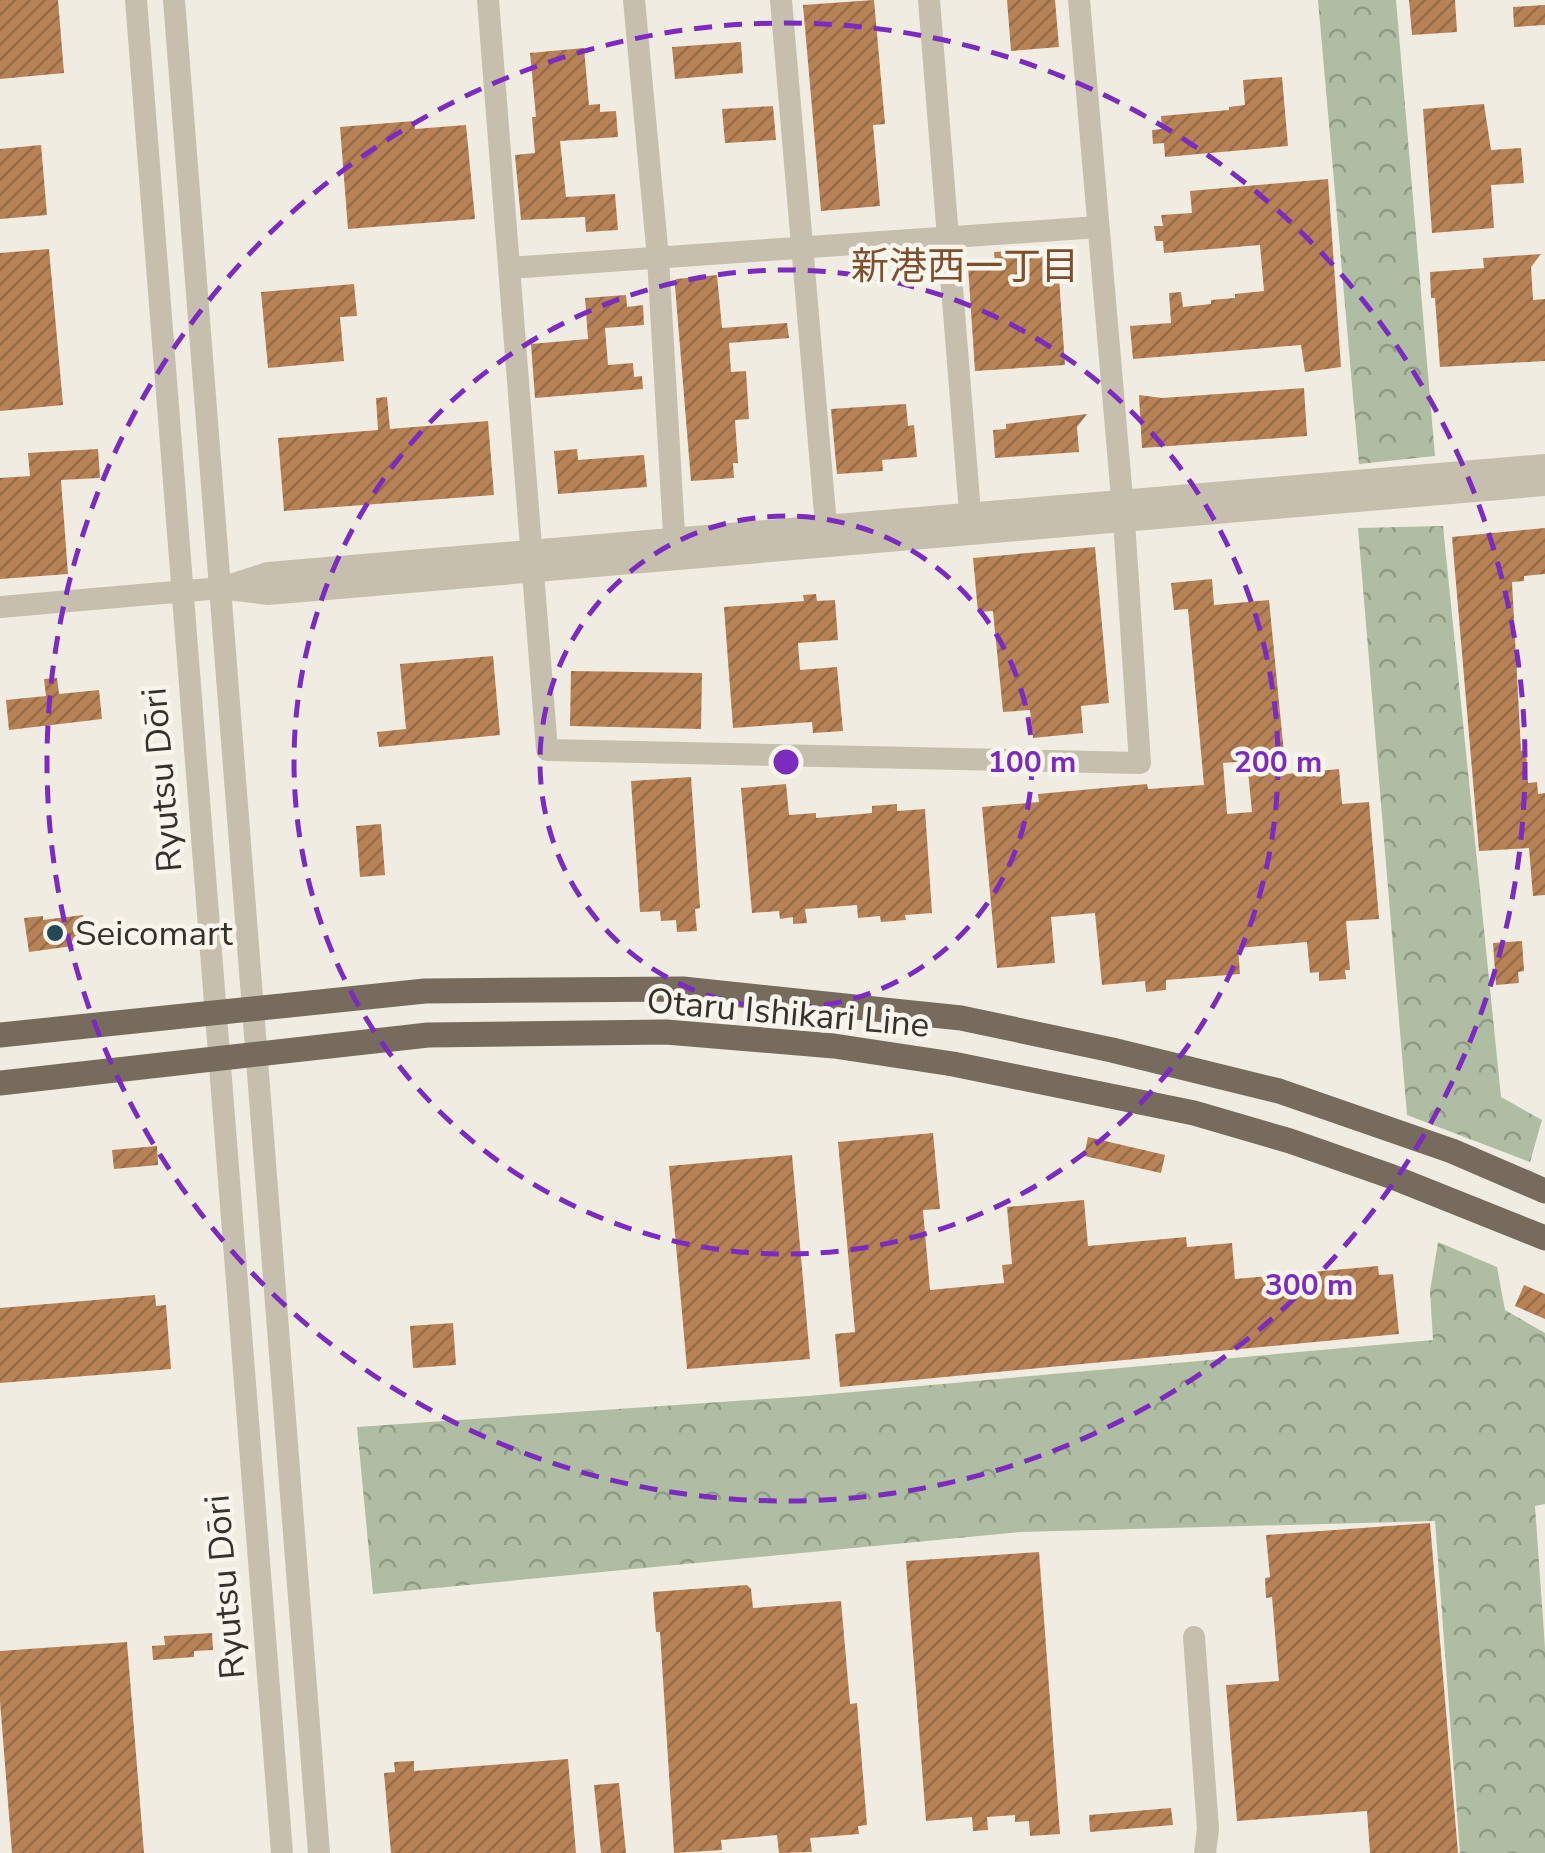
<svg xmlns="http://www.w3.org/2000/svg" width="1545" height="1853" viewBox="0 0 1545 1853" font-family="'Nunito Sans','Noto Sans JP',sans-serif">
  <defs>
    <pattern id="forest-crowns" width="20" height="18" patternUnits="userSpaceOnUse" patternTransform="scale(2.5)"><rect width="20" height="18" fill="#afbea2"/><path d="M2 6a3 3 0 1 1 6 0M12 15a3 3 0 1 1 6 0" fill="none" stroke="#8f9b84"/></pattern>
    <pattern id="building-hatch" width="6" height="6" patternUnits="userSpaceOnUse" patternTransform="scale(2.5)"><rect width="6" height="6" fill="#b88257"/><path d="M-1 1l2-2M0 6l6-6M5 7l2-2" fill="none" stroke="#966b48"/></pattern>
  </defs>
  <rect width="100%" height="100%" fill="#f0ece1"/>
  <!-- forest -->
  <path fill="url(#forest-crowns)" d="M1318,0H1396L1435,456L1359,464Z
    M1443,526L1501,1097L1542,1120L1530,1162L1407,1115L1358,528Z
    M1438,1242L1497,1267L1505,1310L1545,1333V1504L1535,1506L1545,1648V1853H1460L1435,1521L1021,1532L373,1594L357,1427L808,1396L1433,1340L1430,1291Z"/>
  <!-- building -->
  <path fill="url(#building-hatch)" fill-rule="evenodd" d="M0,0H58L64,73L0,79Z
    M874,0L885,124L873,125L880,206L821,211L803,5Z
    M1007,0H1055L1059,47L1011,51Z
    M1409,0H1455L1457,32L1412,35Z
    M1545,5V25L1514,27L1513,7Z
    M741,42L743,73L675,79L672,47Z
    M584,48L589,105L600,104V112L616,111L618,137L560,141L566,197L615,194L618,230L586,232L585,217L521,220L515,155L535,153L532,117H536L530,53Z
    M1282,77L1288,146L1165,157L1164,143L1153,144L1152,130L1162,129L1161,116L1229,110V107L1245,105L1243,80Z
    M1484,104L1491,150L1521,148L1524,183L1491,185L1494,228L1432,233L1423,109Z
    M773,106L776,140L725,143L722,109Z
    M414,121L415,129L466,125L475,219L348,229L340,127Z
    M41,145L47,215L0,219V149Z
    M1328,179L1341,367L1305,372L1301,345L1133,359L1130,326L1171,323L1169,293L1181,292L1183,307L1211,304V300L1235,298V294L1264,291L1260,245L1164,253L1163,241H1156L1154,226H1163L1161,215L1192,213L1190,191Z
    M1057,248L1065,365L975,371L968,266L995,264L994,252Z
    M49,249L63,405L0,411V253Z
    M1541,254L1531,267L1533,300L1545,299V361L1440,367L1435,298H1431L1430,272L1484,268L1483,258Z
    M717,275L722,328L787,323L789,338L729,343L731,372L746,371L749,419L735,420L738,463H733L734,478L691,481L675,286L676,279Z
    M354,284L357,316L340,317L344,361L268,368L261,292Z
    M626,295L627,307L643,305L644,325L605,328L608,365L633,363L634,377L642,376L643,389L535,398L531,344L588,339L585,298Z
    M1304,388L1307,436L1142,448L1139,395L1162,398Z
    M387,397L390,429L488,421L494,495L284,511L278,438L378,430L376,398Z
    M906,404L908,426L914,425L917,457L882,460L883,471L837,474L831,409Z
    M1087,414L1077,427L1079,452L995,458L993,430L1006,429V424Z
    M98,449L100,478L61,480L68,574L0,579V478L30,476L28,453Z
    M577,449L578,460L644,455L647,487L558,494L554,451Z
    M1545,528V574L1524,576V581L1512,582L1521,751L1526,750L1528,783L1537,782L1538,794L1545,793V895L1533,896L1529,848L1479,851L1452,537Z
    M1095,547L1109,703L1081,706L1083,733L1033,738L1030,710L1003,712L993,611L978,612L973,558Z
    M1212,579L1214,605L1269,600L1286,774L1339,769L1342,804L1369,802L1379,919L1346,921L1350,970H1345L1346,979L1319,981V972L1310,973L1307,942L1238,948L1240,974L1166,980V990L1146,992L1145,981L1102,985L1095,913L1051,917L1055,963L997,968L982,807L1039,802L1038,794L1147,784L1148,789L1204,785L1188,609L1174,610L1171,583ZM1247,761L1252,812L1227,814L1223,763Z
    M816,594L817,601L835,600L838,640L798,643L800,670L837,667L843,731L813,733L812,722L733,728L724,607L804,601L803,595Z
    M493,656L500,735L379,747L377,732L406,729L400,664Z
    M571,671L702,673L701,729L570,726Z
    M57,678L59,694L99,690L102,719L9,730L6,700L46,696L44,679Z
    M691,777L700,908L695,909L697,931L677,932L676,920L661,921L660,911L640,912L631,781Z
    M786,784L789,815L816,813V818L851,815L872,813V806L897,804V811L925,809L932,913L905,915L906,920L881,922L880,916L858,918L857,905L805,909L807,923L793,924V917L780,919L779,911L752,913L741,788Z
    M381,824L385,875L360,877L356,826Z
    M83,915L87,944L29,952L24,918L43,916V920Z
    M1522,941L1524,971L1518,972L1519,983L1496,985L1493,943Z
    M933,1133L940,1209L923,1210L930,1290L1004,1283L1002,1265L1012,1264L1007,1207L1084,1200L1088,1246L1186,1237L1187,1247L1232,1243L1235,1279L1378,1266L1379,1275L1393,1274L1399,1334L840,1387L835,1334L855,1332L838,1142Z
    M1088,1137L1165,1155L1161,1173L1084,1156Z
    M157,1146L158,1165L114,1169L112,1150Z
    M792,1155L810,1359L687,1369L669,1166Z
    M1524,1285L1545,1294V1319L1515,1306Z
    M155,1295L156,1306L166,1305L171,1369L0,1383V1308Z
    M453,1323L456,1365L413,1368L410,1326Z
    M1430,1523L1458,1853H1370L1367,1811L1237,1821L1226,1685L1279,1681L1272,1597L1266,1598L1265,1578L1270,1577L1266,1535Z
    M1039,1552L1060,1834L1030,1836L1029,1821L1015,1822V1815L987,1817L988,1830L973,1831L972,1817L926,1821L906,1561Z
    M747,1585L751,1589L753,1608L841,1601L850,1704L857,1703L867,1825L858,1826L859,1834L810,1838L812,1852L779,1853L777,1835L721,1840L722,1850L674,1853L660,1632H656L653,1592Z
    M212,1633L213,1650L194,1651V1657L153,1660L152,1646L165,1645L164,1636Z
    M127,1642L144,1853H12L0,1701V1651Z
    M568,1759L576,1853H391L384,1773L395,1772L394,1762L414,1761V1771Z
    M619,1783L626,1853H601L594,1785Z
    M1171,1808L1173,1825L1090,1832L1089,1815Z"/>
  <g fill="none" stroke-linecap="round" stroke-linejoin="round">
    <!-- minor -->
    <path stroke="#c7bfae" stroke-width="22" d="M136,0L282,1853
      M174,0L319,1853
      M488,0L547,750L1140,763L1124,521L1079,0
      M634,0L658,258L675,551
      M781,0L827,537
      M929,0L971,525
      M509,268L1098,227
      M228,589L268,594L1545,485
      M0,607L221,588L268,573L1545,465
      M1194,1637L1208,1829L1205,1853"/>
    <!-- major -->
    <path stroke="#776b5e" stroke-width="25" d="M0,1035L425,991L683,989L961,1018L1112,1050L1279,1091L1452,1151L1545,1191
      M0,1083L428,1035L666,1032L834,1046L953,1064L1194,1113L1290,1141L1390,1176L1545,1238"/>
  </g>
  <!-- distance rings -->
  <g fill="none" stroke="#7b2cbf" stroke-width="5" stroke-dasharray="18 12">
    <circle cx="786" cy="762" r="246"/>
    <circle cx="786" cy="762" r="492"/>
    <circle cx="786" cy="762" r="739"/>
  </g>
  <!-- markers -->
  <circle fill="#254854" stroke="#f8f5ed" stroke-width="4" cx="55" cy="933" r="10"/>
  <g text-anchor="middle" dominant-baseline="central" stroke-width="9" stroke-linejoin="round" paint-order="stroke">
    <!-- street labels -->
    <g font-size="35" fill="#37312b" stroke="#f8f5ed">
      <text transform="translate(162 780) rotate(-95)">Ryutsu Dōri</text>
      <text transform="translate(788 1013) rotate(5)">Otaru Ishikari Line</text>
      <text transform="translate(225 1587) rotate(-95)">Ryutsu Dōri</text>
    </g>
    <!-- poi labels -->
    <g font-size="35" fill="#37312b" stroke="#f8f5ed" text-anchor="start">
      <text x="75" y="933">Seicomart</text>
    </g>
    <!-- neighbourhood labels -->
    <g font-size="38" fill="#7c502e" stroke="#f8f5ed">
      <text x="965" y="266">新港西一丁目</text>
    </g>
  </g>
  <circle cx="786" cy="762" r="15" fill="#7b2cbf" stroke="#f8f5ed" stroke-width="5"/>
  <g font-size="30" text-anchor="middle" font-weight="bold" fill="#7b2cbf" stroke="#f8f5ed" stroke-width="9" stroke-linejoin="round" paint-order="stroke">
    <text x="1032" y="772">100 m</text>
    <text x="1278" y="772">200 m</text>
    <text x="1309" y="1295">300 m</text>
  </g>
</svg>
